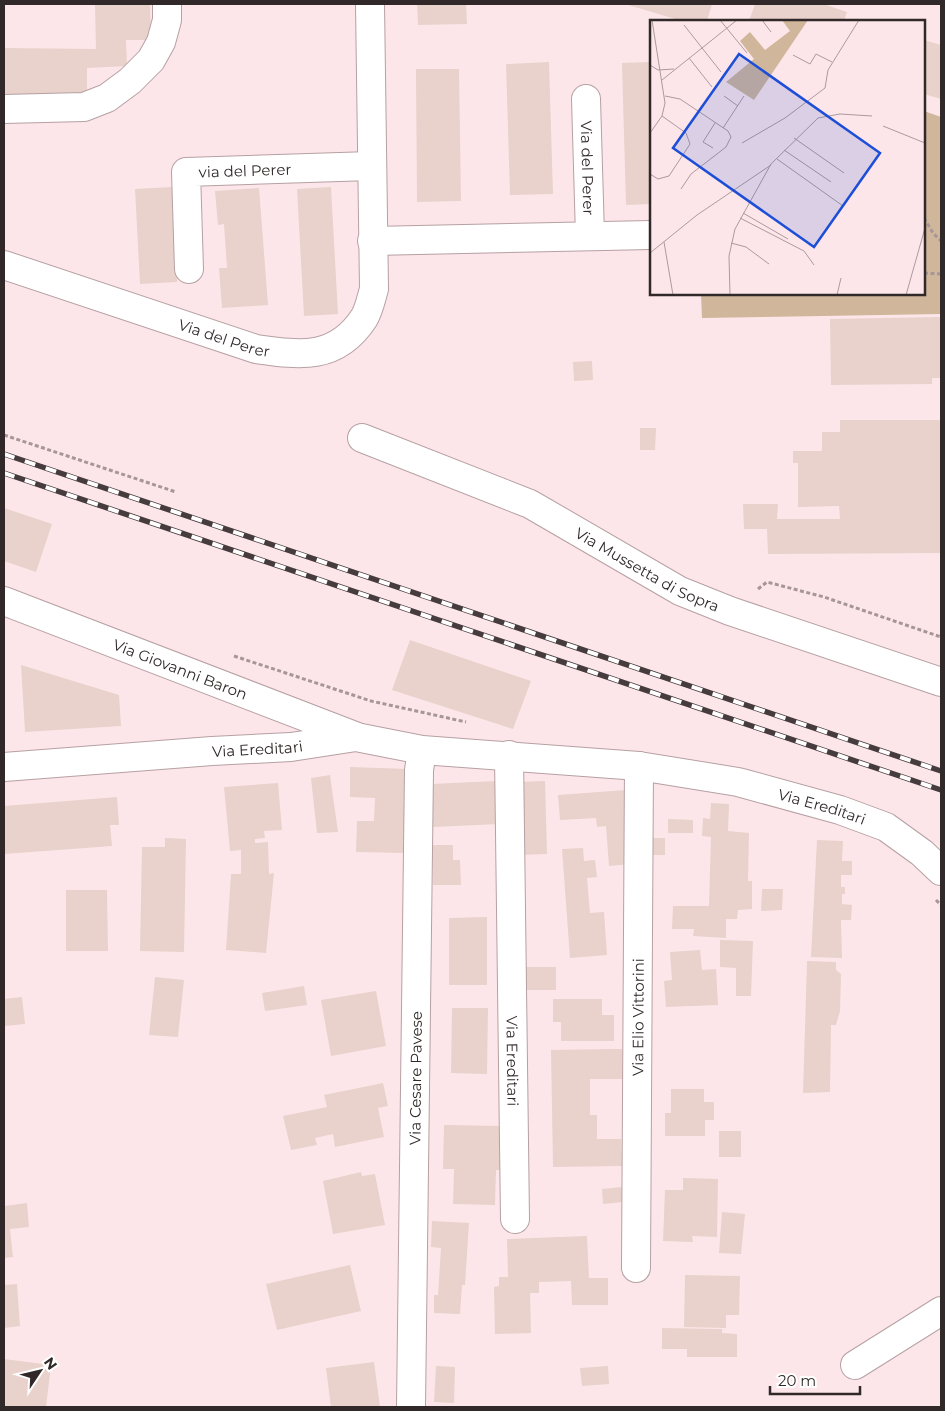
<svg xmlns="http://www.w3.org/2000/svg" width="945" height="1411" viewBox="0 0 945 1411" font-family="Montserrat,sans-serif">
  <rect width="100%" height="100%" fill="#fde6e9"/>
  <!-- green -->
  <path fill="#d0b69a" d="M924,111L941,117V314L702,318L701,294H924Z"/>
  <!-- building -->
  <path fill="#e8d2cb" d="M95,4H150L151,40H126L127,66L87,68V98L4,99V48L96,49Z
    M417,4H466L467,24L418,25Z
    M625,4H712L707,21H682Z
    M755,4H823L847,12L844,21H749Z
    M924,40L941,45V99L924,94Z
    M549,62L553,194L510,195L506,64Z
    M651,62V204L626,205L622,63Z
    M416,69H459L461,201L417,202Z
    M172,187L177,282L140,284L135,189Z
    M331,187L338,314L304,316L297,189Z
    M259,188L268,305L222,308L219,268H227L224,224L218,225L215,191Z
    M941,317V378H932V384L831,385L830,319Z
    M592,361L593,380L574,381L573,362Z
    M840,420H941V553L768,554L767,529H744L743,504H778L777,519H840L839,506L798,507V463H793V451H822V432H840Z
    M640,428H656L655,450H640Z
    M4,508L52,524L36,572L4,561Z
    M410,640L531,681L513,729L392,690Z
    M21,665L119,695L121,726L25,732Z
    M350,767L407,769L405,853L356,852L357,821H374L375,798L350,797Z
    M330,775L338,832L317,833L311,778Z
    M497,781L499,824L433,827L431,784Z
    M545,781L547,854L519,855L517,782Z
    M278,783L282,830L264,831L265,838L255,839V843L268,842L269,874L274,873L266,953L226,950L231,874H241V850L230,851L224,787Z
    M626,790L632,864L609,866L606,826L597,827L596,818L560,820L558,795Z
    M117,797L119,825H110L112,846L4,854V806Z
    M711,803L729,804L728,831L749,833L748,881H752V909L738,910L737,919H726V938L693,936L694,929H672L673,906H709L711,837L702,836L703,818L710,819Z
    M668,819L693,820V833H668Z
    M165,838L186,839L184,952L140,951L142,847H165Z
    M651,838H665V855H652Z
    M817,840L843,841L842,861H852V875H841V887H845V894H842V904L852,905L851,920H841L842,958L811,957Z
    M429,845H453V860H460L461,885H433V861H429Z
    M583,848L584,861L595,860L597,877L587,878L590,913L604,912L607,955L570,958L562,849Z
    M762,889H783L782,910L761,911Z
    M66,890H107L108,951H66Z
    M487,917V985H449V918Z
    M720,940L753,941L751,996H736V968L720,967Z
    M700,950L702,970L716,969L718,1005L666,1007L664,981L672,980L670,952Z
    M807,961L836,962V970L841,974L840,1011L836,1025H831L830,1092L803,1093Z
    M525,967H556V990H525Z
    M155,977L184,980L178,1037L149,1035Z
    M304,986L307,1005L265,1011L262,993Z
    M376,991L386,1046L331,1056L321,1000Z
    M22,997L25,1024L4,1026V999Z
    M553,999H602V1015H614V1041H561V1022H553Z
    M452,1008H488L487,1074L451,1073Z
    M610,1049H622L623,1079H590V1115H597V1139H621L622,1166L553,1167L551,1050Z
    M383,1083L388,1106L378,1108L384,1137L335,1147L333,1134L315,1138L317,1145L291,1150L283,1116L327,1107L324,1095Z
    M671,1089H704V1102H714V1120H705V1136H665V1113H671Z
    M444,1125L500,1126V1170H496L495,1205L453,1204L454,1169H443Z
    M719,1131H741V1157H719Z
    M361,1172L362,1176L375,1174L385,1225L333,1234L323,1181Z
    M683,1178L718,1179L717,1237L692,1236L693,1242L663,1241L665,1190H683Z
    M622,1187L623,1202L603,1204L602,1189Z
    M27,1203L29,1227L10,1229L13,1257L4,1258V1206Z
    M722,1212L745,1214L741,1254L719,1253Z
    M432,1221L469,1223L465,1285H462L460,1314L434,1313V1295H438L441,1248L431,1247Z
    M587,1236L589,1278H608V1305H572L571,1281L539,1282V1293H530L531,1333L495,1334L494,1287L499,1286V1277H508L507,1239Z
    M350,1265L361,1311L277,1330L266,1284Z
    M685,1275L740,1276L739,1315H726V1328L684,1327Z
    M17,1284L20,1326L4,1328V1285Z
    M662,1328L722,1329V1333L737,1334V1357H687V1349H662Z
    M4,1359L51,1365L46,1407H4Z
    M374,1362L380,1407H331L326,1368Z
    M436,1366L455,1367L454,1403L434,1402Z
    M608,1366L609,1384L582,1386L580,1368Z"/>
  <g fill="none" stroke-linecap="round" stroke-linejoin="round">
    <defs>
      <g id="minor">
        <path id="s1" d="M586,99L590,236"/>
        <path d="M4,109L84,107L107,98L130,81L151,60L161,42L167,20V4"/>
        <path d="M372,241L651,235"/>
        <path id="s2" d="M4,265L256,349C299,355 336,361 364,318C369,310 371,299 374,289L370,4"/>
        <path id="s3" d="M189,269L186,172L371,166"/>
        <path id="s4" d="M362,438L530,504L680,591L730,611L941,682"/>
        <path id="s5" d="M4,601L355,736"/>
        <path id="s6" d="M509,755L515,1219"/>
        <path id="s7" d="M4,767L212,751L291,747L356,737L422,750L639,766L738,782L840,810L886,827L922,853L941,871"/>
        <path id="s8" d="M636,1268L639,766"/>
        <path d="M855,1365L941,1311"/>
        <path id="s9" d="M411,1407L419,770L422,750"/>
      </g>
    </defs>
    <!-- minor casing -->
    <use href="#minor" stroke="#b6a0a3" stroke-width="30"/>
    <!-- path -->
    <path stroke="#a79698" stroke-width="3" stroke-dasharray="4 2.5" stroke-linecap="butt" d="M924,218L933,233L941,241
      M924,273L941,274
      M4,435L176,492
      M758,589L767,582L824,597L941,637
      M234,656L371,701L466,722
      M936,900L941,905"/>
    <!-- minor -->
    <use href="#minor" stroke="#fff" stroke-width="28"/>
    <defs>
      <path id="rail" d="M4,454L941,771
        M4,473L941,790"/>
    </defs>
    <!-- rail casing -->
    <use href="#rail" stroke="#463c3e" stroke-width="5.5"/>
    <!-- rail -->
    <use href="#rail" stroke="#fff" stroke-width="4" stroke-dasharray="11" stroke-linecap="butt"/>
  </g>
  <g text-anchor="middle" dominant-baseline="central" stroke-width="5" stroke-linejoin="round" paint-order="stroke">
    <!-- street labels -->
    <g font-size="15" fill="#302829" stroke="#fff">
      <text stroke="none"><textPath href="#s1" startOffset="69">Via del Perer</textPath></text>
      <text stroke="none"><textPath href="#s3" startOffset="156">via del Perer</textPath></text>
      <text stroke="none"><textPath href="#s2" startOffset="232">Via del Perer</textPath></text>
      <text stroke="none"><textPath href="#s4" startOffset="315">Via Mussetta di Sopra</textPath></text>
      <text stroke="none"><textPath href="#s5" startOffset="189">Via Giovanni Baron</textPath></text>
      <text stroke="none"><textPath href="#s7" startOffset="254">Via Ereditari</textPath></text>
      <text stroke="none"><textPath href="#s7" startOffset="826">Via Ereditari</textPath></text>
      <text stroke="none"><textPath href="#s8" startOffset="251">Via Elio Vittorini</textPath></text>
      <text stroke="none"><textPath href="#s6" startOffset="306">Via Ereditari</textPath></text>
      <text stroke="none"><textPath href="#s9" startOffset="329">Via Cesare Pavese</textPath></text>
    </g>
  </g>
  <!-- overview -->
  <g transform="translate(650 20)">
    <rect width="275" height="275" fill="#fde6e9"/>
    <path d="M132,0H158L104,80L76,62L104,39L90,21L100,12L115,30L140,11Z" fill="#d0b69a"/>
    <path fill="none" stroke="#ab9a9c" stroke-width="1" d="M70,0L97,33M112,0L121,12M34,5L71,52M143,35L160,44L166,34L182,42M39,38L62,67M0,45L8,50L24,49M12,60L87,0M15,76L30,79L78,111L81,117L76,127L41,154L31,169M74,76L88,86M233,106L275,123M73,108L94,76M0,113L12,96L15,83L2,0M144,118L194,153M92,123L135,98L175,68L178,50L209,0M63,128L53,122L65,103M134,130L181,162M127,139L193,186M0,154L8,159L19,156L40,124L36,113L12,96M93,193L138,219M90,198L154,231L164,245M14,222L23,275M81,223L96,227L119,244M0,233L47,195L121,145M80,275L79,236L85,209L121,144L168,98L190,94L222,96M187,275L191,258M256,275L275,208"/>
    <path fill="#1d4ed8" fill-opacity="0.15" stroke="#1d4ed8" stroke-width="2.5" d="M89,34L230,133L164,227L23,128Z"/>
    <rect width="275" height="275" fill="none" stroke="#302829" stroke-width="2.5"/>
  </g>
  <!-- border -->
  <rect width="945" height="1411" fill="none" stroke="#302829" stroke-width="10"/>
  <!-- north arrow -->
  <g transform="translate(40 1371) rotate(55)" stroke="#ffffff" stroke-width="4" paint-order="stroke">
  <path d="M0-4L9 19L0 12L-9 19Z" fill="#302829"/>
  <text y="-8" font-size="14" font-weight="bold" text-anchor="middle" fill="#302829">N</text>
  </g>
  <!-- scale -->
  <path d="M770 1386v8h90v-8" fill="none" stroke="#302829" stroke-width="2.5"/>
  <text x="778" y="1386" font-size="15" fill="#302829" stroke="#ffffff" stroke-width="4" paint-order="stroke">20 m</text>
</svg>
